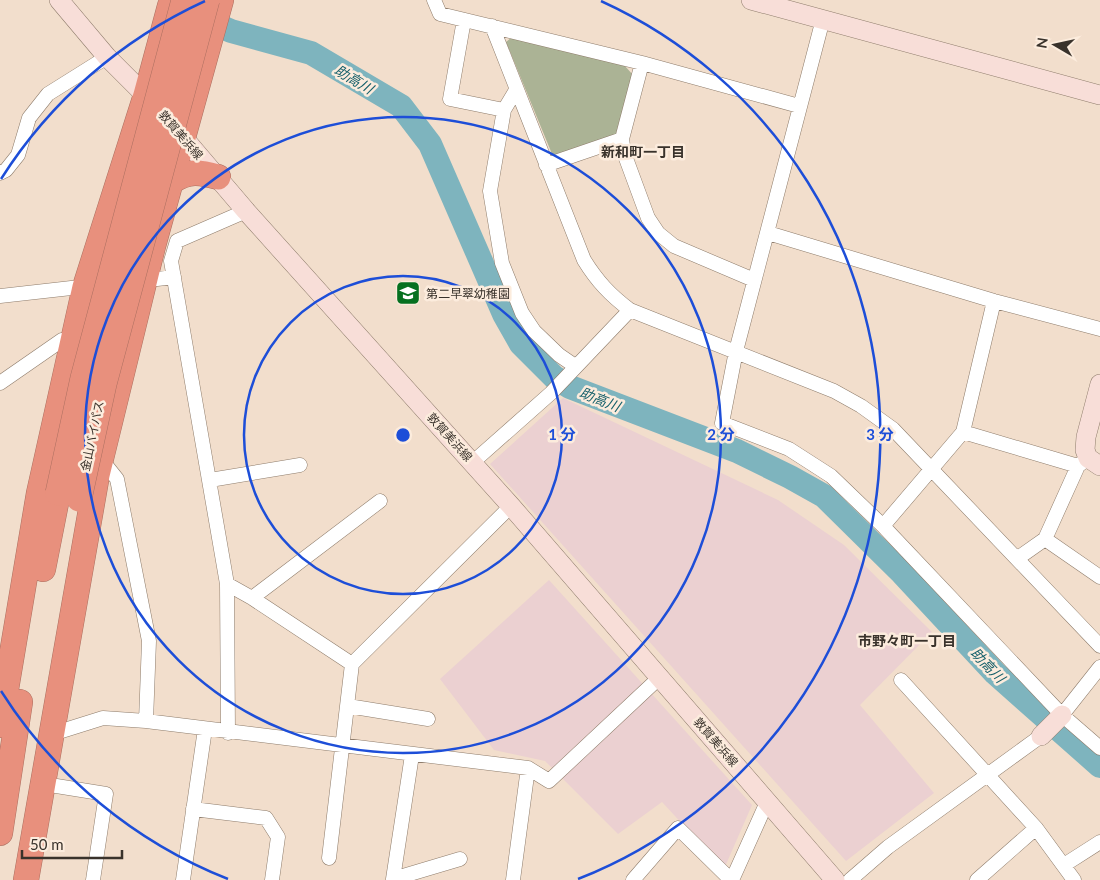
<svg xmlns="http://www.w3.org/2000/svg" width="1100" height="880" viewBox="0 0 1100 880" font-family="Lato,'Noto Sans JP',sans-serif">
  <rect width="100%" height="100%" fill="#f2decc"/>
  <!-- commercial -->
  <path fill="#ebd0d1" d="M563,398L778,500L844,545L932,632L860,705L934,793L846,861L490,464Z
    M549,580L752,805L724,869L662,802L618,834L545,761L494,750L440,679Z"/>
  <!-- green -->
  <path fill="#abb395" d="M512,37L625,66L633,75L616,134L559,156L552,154L506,42Z"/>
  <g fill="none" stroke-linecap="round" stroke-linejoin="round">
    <!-- river -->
    <path stroke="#7eb4be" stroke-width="24" d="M196,16L231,31L311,53L401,106L430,144L504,314L521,344L554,377L570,387L737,451L790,477L824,496L902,573L995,673L1100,766"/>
    <defs>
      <path id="street" d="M434,0L440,14L642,63L799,106
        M823,19L736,351L722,423L789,449L831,476L883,526L1062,715L1100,748
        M464,20L450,99L504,110
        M492,26L584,260C597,281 610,295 630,310L834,391L861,406L893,429L1100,646
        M516,90L504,110L490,191L502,263L522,313L534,331L559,355L575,366
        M622,139L642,63
        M546,165L622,139L624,153L648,218L658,233L674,246L754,280
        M0,173L6,170L18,155L29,118L48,94L107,57
        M768,233L994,301L1100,329
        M140,281L174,277
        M0,296L89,286
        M0,383L62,340L73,341
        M963,432L1078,466
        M101,459L117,479L149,641L146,721
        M473,462L551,393L630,310
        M210,480L300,465
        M883,526L963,432L994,301
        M1045,539L1100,577
        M1018,558L1045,539L1078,466L1088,458
        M227,584L252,598L352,664
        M252,598L380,501
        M901,680L1036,828L1074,880
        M348,706L428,719
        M1062,715L1100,667
        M228,733L227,584L171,261L177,241L246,211
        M52,734L103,718L146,721L528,768L549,781L660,677
        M412,755L393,879L460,859
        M44,784L106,794L93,880
        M193,809L266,818L278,837L272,880
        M329,858L352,664L511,506
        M1064,865L1100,842
        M183,880L205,729
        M513,880L528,768
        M633,880L678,828L731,880
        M732,880L767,802
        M850,880L888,847L1041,736
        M977,880L1036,828"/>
      <path id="secondary" d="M59,0L107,57L152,102
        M751,0L1100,95
        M177,130L246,211L511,506L835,880
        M1100,384L1086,437L1085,450L1088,458L1100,466
        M1041,736L1062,715"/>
      <path id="highway" d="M172,181C189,170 200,172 218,177
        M43,569L58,493
        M0,725L39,493L85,287L146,95L170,6
        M0,833L20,702
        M26,880L97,475L153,246L221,0"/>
    </defs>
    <!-- street casing -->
    <use href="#street" stroke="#8e7c6b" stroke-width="15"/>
    <!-- secondary casing -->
    <use href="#secondary" stroke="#8e7c6b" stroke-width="20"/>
    <!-- highway casing -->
    <use href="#highway" stroke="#ab6f60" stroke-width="26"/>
    <!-- street -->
    <use href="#street" stroke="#fff" stroke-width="14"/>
    <!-- secondary -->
    <use href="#secondary" stroke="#f8ded8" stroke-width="19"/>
    <!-- highway -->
    <use href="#highway" stroke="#e8907d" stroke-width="25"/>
    <defs>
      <path id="highway-bridge" d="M58,493L83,378L184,0
        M79,499L104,384L207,0"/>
    </defs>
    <!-- highway-bridge casing -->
    <use href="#highway-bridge" stroke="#ab6f60" stroke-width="26" stroke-linecap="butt"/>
    <!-- highway-bridge -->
    <use href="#highway-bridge" stroke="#e8907d" stroke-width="25"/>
  </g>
  <!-- distance rings -->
  <g fill="none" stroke="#1d4ed8" stroke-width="2.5">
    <circle cx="403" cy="435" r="159"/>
    <circle cx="403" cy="435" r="318"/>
    <path d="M228 879A477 477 0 0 1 1 691M1 179A477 477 0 0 1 205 1M601 1A477 477 0 0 1 578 879"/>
  </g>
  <!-- icons -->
  <defs>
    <symbol id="school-square" viewBox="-11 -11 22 22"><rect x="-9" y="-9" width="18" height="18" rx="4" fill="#067020" stroke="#fcecdd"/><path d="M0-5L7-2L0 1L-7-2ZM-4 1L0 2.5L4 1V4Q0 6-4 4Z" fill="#fff"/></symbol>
  </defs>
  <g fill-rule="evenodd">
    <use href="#school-square" x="394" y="279" width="28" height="28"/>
  </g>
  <g text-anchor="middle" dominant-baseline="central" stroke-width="5" stroke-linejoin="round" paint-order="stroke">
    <!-- street labels -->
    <g font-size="12" fill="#39322b" stroke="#fcecdd">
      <text transform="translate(181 135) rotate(49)">敦賀美浜線</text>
      <text transform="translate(92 436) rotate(-78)">金山バイパス</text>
      <text transform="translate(450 437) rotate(48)">敦賀美浜線</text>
      <text transform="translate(716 742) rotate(49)">敦賀美浜線</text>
    </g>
    <!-- poi labels -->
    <g font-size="12" fill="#39322b" stroke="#fcecdd" text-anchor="start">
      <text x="426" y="293">第二早翠幼稚園</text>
    </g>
    <!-- water labels -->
    <g font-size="14" font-style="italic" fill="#145f6a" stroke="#fcecdd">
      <text transform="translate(354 79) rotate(31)">助高川</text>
      <text transform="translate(600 399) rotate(21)">助高川</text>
      <text transform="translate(988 665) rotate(46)">助高川</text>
    </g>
    <!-- neighbourhood labels -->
    <g font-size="14" font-weight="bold" fill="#39322b" stroke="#fcecdd">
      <text x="643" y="151">新和町一丁目</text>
      <text x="907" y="640">市野々町一丁目</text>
    </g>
  </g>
  <circle cx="403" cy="435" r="8" fill="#1d4ed8" stroke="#fcecdd" stroke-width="2.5"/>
  <g font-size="15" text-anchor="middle" font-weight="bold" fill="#1d4ed8" stroke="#fcecdd" stroke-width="5" stroke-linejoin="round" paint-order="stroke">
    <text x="562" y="440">1 分</text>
    <text x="721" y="440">2 分</text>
    <text x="880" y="440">3 分</text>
  </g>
  <!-- north arrow -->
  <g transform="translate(1055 45) rotate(279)" stroke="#fcecdd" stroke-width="4" paint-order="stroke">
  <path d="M0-4L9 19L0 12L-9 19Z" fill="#39322b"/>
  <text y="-8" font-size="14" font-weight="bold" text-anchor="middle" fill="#39322b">N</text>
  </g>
  <!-- scale -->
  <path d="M22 850v8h100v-8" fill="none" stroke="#39322b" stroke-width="2.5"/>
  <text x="30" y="850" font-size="15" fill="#39322b" stroke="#fcecdd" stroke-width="4" paint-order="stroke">50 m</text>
</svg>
